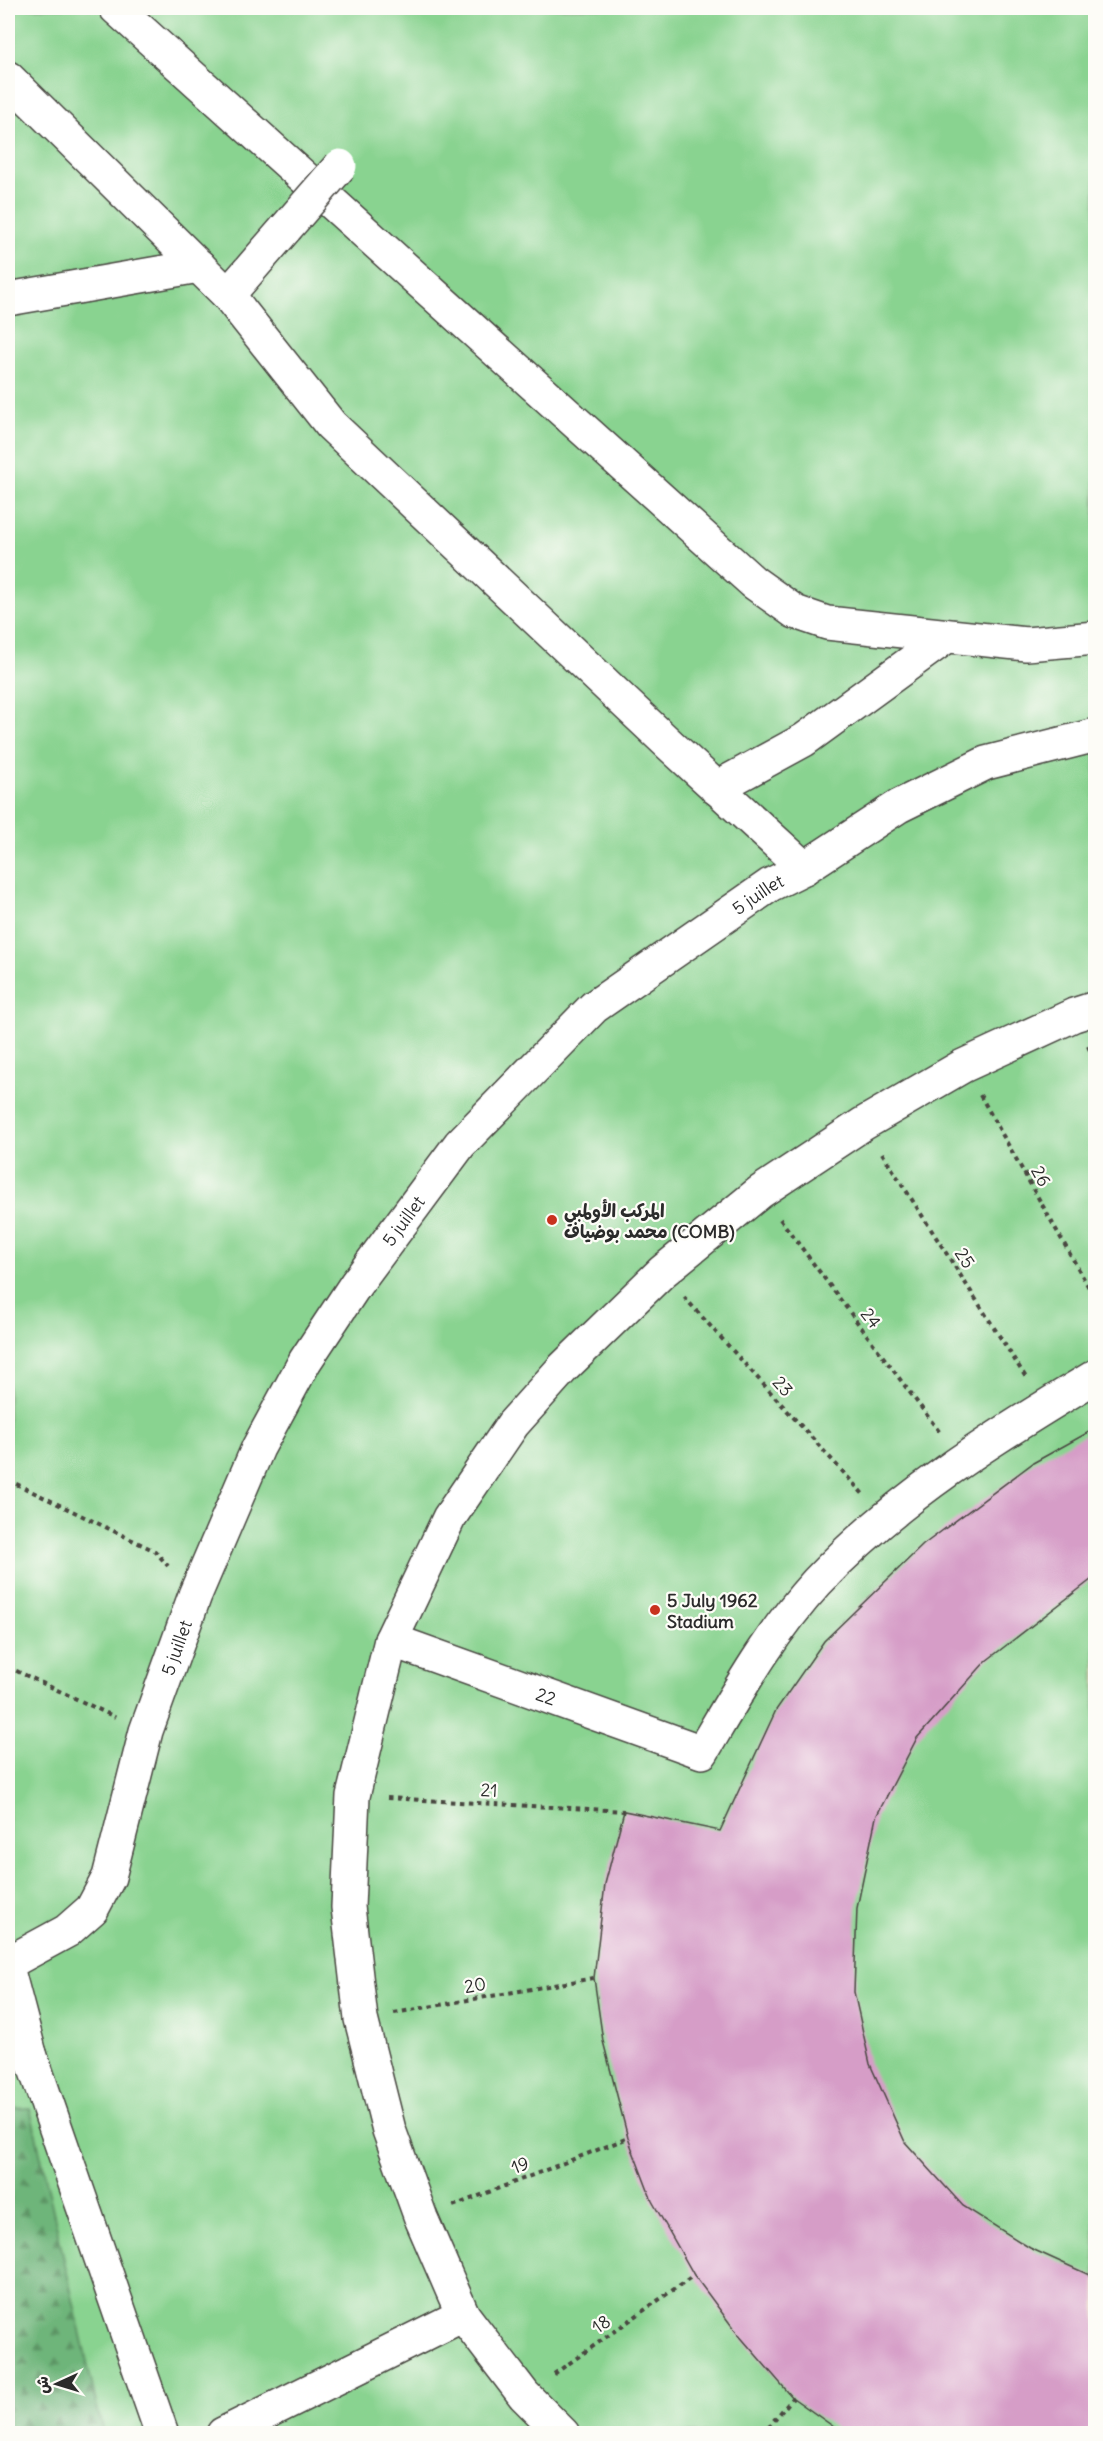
<svg xmlns="http://www.w3.org/2000/svg" width="1103" height="2441" viewBox="0 0 1103 2441" font-family="Delius,'Playpen Sans Arabic',sans-serif">
  <defs>
    <pattern id="forest-firs" width="22" height="20" patternUnits="userSpaceOnUse" patternTransform="scale(1.5)"><rect width="22" height="20" fill="#6eb57a"/><path d="M5 1l3.5 6h-7zM16 11l3.5 6h-7z" fill="#5b9364"/></pattern>
  </defs>
  <rect width="100%" height="100%" fill="#fdfcf7"/>
  <filter id="ink" filterUnits="userSpaceOnUse"><feTurbulence type="fractalNoise" baseFrequency=".0167" numOctaves="2"/><feDisplacementMap in="SourceGraphic" scale="12" xChannelSelector="R" yChannelSelector="G"/><feConvolveMatrix kernelMatrix="1 2 1 2 8 2 1 2 1" color-interpolation-filters="sRGB"/></filter>
  <filter id="wash" filterUnits="userSpaceOnUse"><feTurbulence type="fractalNoise" baseFrequency=".008" numOctaves="4" result="noise"/><feDisplacementMap in="SourceGraphic" scale="24" xChannelSelector="R" yChannelSelector="G"/><feGaussianBlur stdDeviation="1.35" result="paint"/><feColorMatrix in="noise" values="0 0 0 0 0 0 0 0 0 0 0 0 0 0 0 0 0 1.4 0 .05"/><feComposite in="paint" operator="in"/></filter>
  <g filter="url(#wash)">
    <rect width="100%" height="100%" fill="#ebe0be"/>
    <!-- grass -->
    <path fill="#89d390" stroke="#5a7f5e" stroke-width="1.5" d="M8,8H1095V2433L8,2434Z"/>
    <!-- forest -->
    <path fill="url(#forest-firs)" stroke="#4c7052" stroke-width="1.5" d="M30,2108L103,2433H8V2109Z"/>
    <g id="blocks">
      <!-- building -->
      <path fill="#d69dc7" d="M1096,1428V1576L986,1661L917,1738L876,1817L857,1908L854,1992L870,2064L905,2142L963,2206L1030,2248L1096,2278V2434H844L793,2398L737,2333L694,2275L652,2201L628,2138L603,2041L594,1978L605,1884L624,1811L720,1831L776,1710L824,1641L923,1545L1033,1463Z"/>
    </g>
  </g>
  <g filter="url(#ink)">
    <use href="#blocks" fill-opacity="0" stroke="#484641" stroke-width="1.5"/>
    <g fill="none" stroke-linecap="round" stroke-linejoin="round">
      <defs>
        <g id="minor">
          <path d="M116,8L753,582L795,612L827,623L1026,644L1096,638"/>
          <path d="M8,78L228,295L331,425L670,745L804,868"/>
          <path d="M228,295L286,228"/>
          <path d="M8,299L199,266"/>
          <path d="M716,788L804,740L947,636"/>
          <path id="s1" d="M391,1640L702,1752C737,1693 771,1632 817,1582C897,1497 996,1436 1096,1376"/>
          <path id="s2" d="M8,1963L67,1931L92,1909L109,1877L146,1731L195,1595L258,1448L305,1361L356,1284L460,1144L594,1007L770,885L804,868L899,806L986,763L1096,735"/>
          <path d="M8,1971L30,2054H10"/>
          <path d="M30,2054L162,2434"/>
          <path d="M463,2315L421,2218L389,2130L361,2019L348,1907L353,1796L391,1640L449,1518L513,1424L563,1368L662,1272L760,1192L863,1124L963,1066L1074,1015L1096,1008"/>
          <path d="M223,2434L463,2315L524,2395L563,2434"/>
        </g>
      </defs>
      <!-- minor casing -->
      <use href="#minor" stroke="#484641" stroke-width="36"/>
      <!-- path -->
      <path stroke="#484641" stroke-width="4" stroke-dasharray="4.5 4.5" stroke-linecap="butt" d="M1088,1046L1096,1063
        M980,1095L1096,1300
        M882,1153L1027,1379
        M780,1219L941,1434
        M684,1297L863,1494
        M8,1480L155,1551L168,1566
        M8,1667L115,1717
        M387,1798L624,1811
        M394,2013L594,1978
        M453,2206L628,2138
        M554,2374L694,2275
        M762,2434L793,2398"/>
      <!-- minor -->
      <use href="#minor" stroke="#fff" stroke-width="33"/>
      <defs>
        <path id="minor-bridge" d="M286,228L340,166"/>
      </defs>
      <!-- minor-bridge casing -->
      <use href="#minor-bridge" stroke="#484641" stroke-width="36" stroke-linecap="butt"/>
      <!-- minor-bridge -->
      <use href="#minor-bridge" stroke="#fff" stroke-width="33"/>
    </g>
  </g>
  <!-- markers -->
  <g fill="#c8321e" stroke="#fdfcf7" stroke-width="2">
    <circle cx="552" cy="1220" r="6"/>
    <circle cx="655" cy="1610" r="6"/>
  </g>
  <g text-anchor="middle" dominant-baseline="central" stroke-width="4.5" stroke-linejoin="round" paint-order="stroke">
    <!-- street labels -->
    <g font-size="18" fill="#2b2b2b" stroke="#fdfcf7">
      <text stroke="none"><textPath href="#s2" startOffset="1348">5 juillet</textPath></text>
      <text transform="translate(1041 1176) rotate(61)">26</text>
      <text stroke="none"><textPath href="#s2" startOffset="862">5 juillet</textPath></text>
      <text transform="translate(965 1258) rotate(57)">25</text>
      <text transform="translate(871 1318) rotate(53)">24</text>
      <text transform="translate(783 1386) rotate(48)">23</text>
      <text stroke="none"><textPath href="#s2" startOffset="376">5 juillet</textPath></text>
      <text stroke="none"><textPath href="#s1" startOffset="165">22</textPath></text>
      <text transform="translate(489 1790) rotate(3)">21</text>
      <text transform="translate(475 1985) rotate(-10)">20</text>
      <text transform="translate(520 2165) rotate(-21)">19</text>
      <text transform="translate(601 2324) rotate(-35)">18</text>
    </g>
    <!-- poi labels -->
    <g font-size="18" font-weight="bold" fill="#2b2b2b" stroke="#fdfcf7" text-anchor="start">
      <text x="564" y="1210">المركب الأولمبي<tspan x="564" dy="21">محمد بوضياف (COMB)</tspan></text>
      <text x="667" y="1600">5 July 1962<tspan x="667" dy="21">Stadium</tspan></text>
    </g>
  </g>
  <!-- margin -->
  <rect width="1103" height="2441" fill="none" stroke="#fdfcf7" stroke-width="30"/>
  <!-- north arrow -->
  <g transform="translate(57 2384) rotate(266)" stroke="#fdfcf7" stroke-width="4.5" paint-order="stroke">
  <path d="M0-4.5L10 22L0 15L-10 22Z" fill="#2b2b2b"/>
  <text y="-9" font-size="16" font-weight="bold" text-anchor="middle" fill="#2b2b2b">ش</text>
  </g>
</svg>
